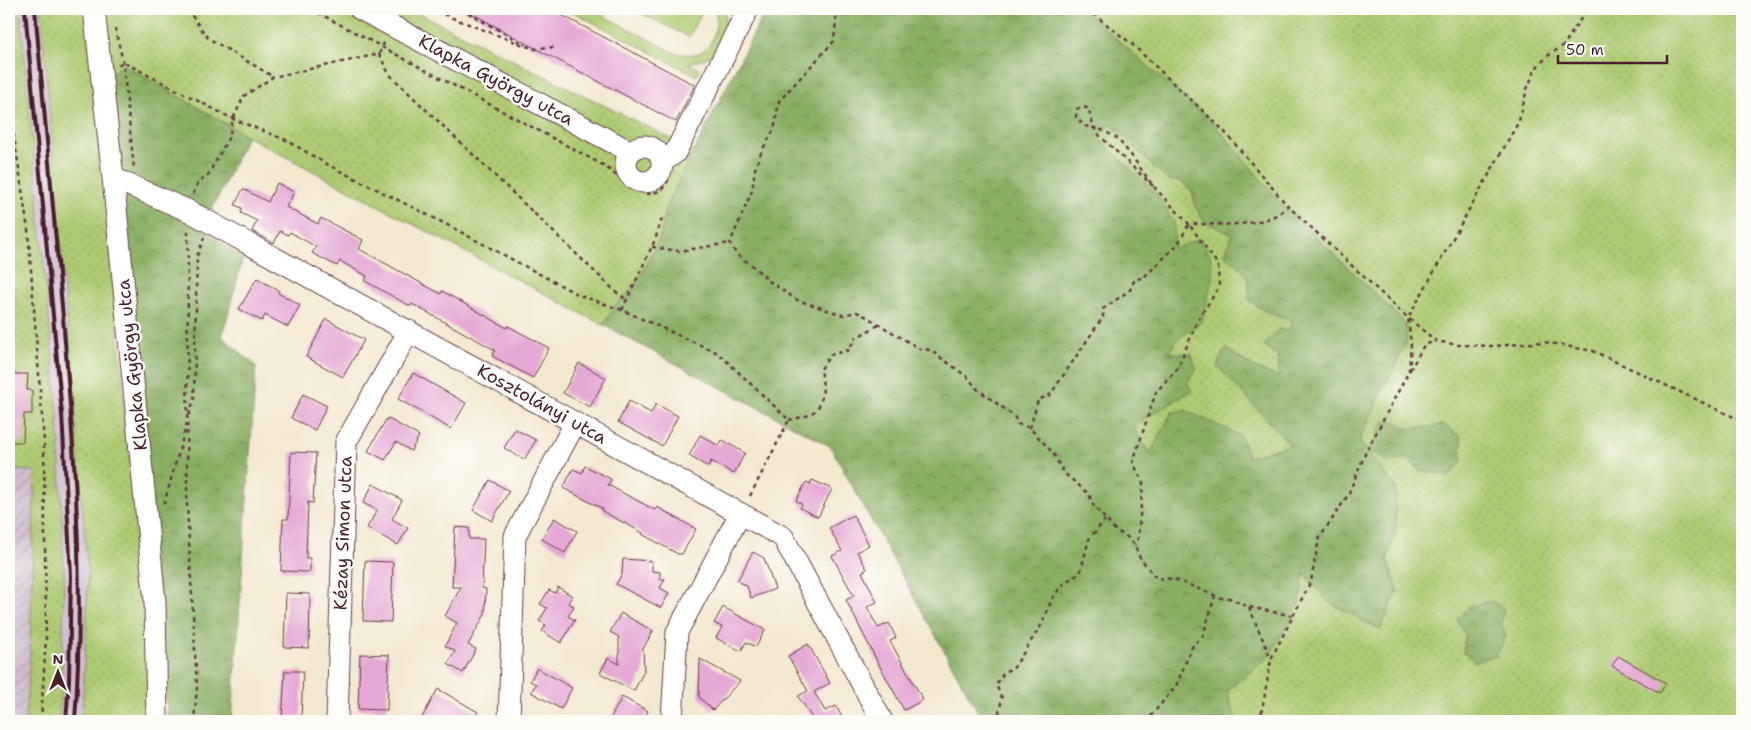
<svg xmlns="http://www.w3.org/2000/svg" width="1751" height="730" viewBox="0 0 1751 730" font-family="'Shantell Sans',sans-serif">
  <defs>
    <pattern id="industrial-furrows" width="10" height="10" patternUnits="userSpaceOnUse" patternTransform="scale(1.25)"><rect width="10" height="10" fill="#cfbdcf"/><path d="M-1 1l2-2M0 10L10 0M9 11l2-2" fill="none" stroke="#b3a2b2"/></pattern>
    <pattern id="green-dots" width="8" height="8" patternUnits="userSpaceOnUse" patternTransform="scale(1.25)"><rect width="8" height="8" fill="#adcb72"/><path d="M2 2h.1M6 6h.1" fill="none" stroke="#96ae63" stroke-width="1.8" stroke-linecap="round"/></pattern>
    <pattern id="forest-crowns" width="20" height="18" patternUnits="userSpaceOnUse" patternTransform="scale(1.25)"><rect width="20" height="18" fill="#8aaf64"/><path d="M2 6a3 3 0 1 1 6 0M12 15a3 3 0 1 1 6 0" fill="none" stroke="#738e53"/></pattern>
  </defs>
  <rect width="100%" height="100%" fill="#fdfcf7"/>
  <filter id="ink" filterUnits="userSpaceOnUse"><feTurbulence type="fractalNoise" baseFrequency=".02" numOctaves="2"/><feDisplacementMap in="SourceGraphic" scale="10" xChannelSelector="R" yChannelSelector="G"/><feConvolveMatrix kernelMatrix="1 2 1 2 8 2 1 2 1" color-interpolation-filters="sRGB"/></filter>
  <filter id="wash" filterUnits="userSpaceOnUse"><feTurbulence type="fractalNoise" baseFrequency=".0096" numOctaves="4" result="noise"/><feDisplacementMap in="SourceGraphic" scale="20" xChannelSelector="R" yChannelSelector="G"/><feGaussianBlur stdDeviation="1.12" result="paint"/><feColorMatrix in="noise" values="0 0 0 0 0 0 0 0 0 0 0 0 0 0 0 0 0 1.4 0 .05"/><feComposite in="paint" operator="in"/></filter>
  <g filter="url(#wash)">
    <rect width="100%" height="100%" fill="#f3e8d0"/>
    <!-- industrial -->
    <path fill="url(#industrial-furrows)" d="M9,288H15V345H9Z
      M9,470L35,471L30,654L25,721H9Z"/>
    <!-- railway -->
    <path fill="#cfbdcf" d="M20,9H41L53,148L88,575L82,721H59L62,679L64,576L58,416Z"/>
    <!-- green -->
    <path fill="url(#green-dots)" stroke="#7c754e" d="M9,9H20L58,416L64,576L62,679L59,721H25L30,654L35,471L9,470V345H15V288H9Z
      M41,9H88L139,557L152,721H82L88,575Z
      M103,9H410L694,150L665,208L660,238L648,262L635,286L618,302L603,325L247,136L124,65L108,75Z
      M1082,9H1742V721H1236L1227,691L1268,657L1293,616L1300,602L1303,572L1327,601L1380,630L1398,590L1387,560L1396,532L1395,486L1359,441L1407,341L1405,323L1280,202L1213,123Z
      M1111,124L1167,179L1181,181L1193,192L1195,206L1205,222L1232,234L1225,255C1246,271 1249,274 1250,301L1268,312L1292,322C1281,341 1278,356 1279,377L1255,368L1226,349L1290,445L1248,457L1172,412L1150,454L1134,429L1168,353L1176,341L1202,321L1174,250V222L1155,192L1096,136Z"/>
    <!-- forest -->
    <path fill="url(#forest-crowns)" stroke="#6a6748" fill-rule="evenodd" d="M766,9H1082L1213,123L1280,202L1405,323L1407,341L1359,441L1395,486L1396,532L1387,560L1398,590L1380,630L1327,601L1304,572L1300,602L1293,616L1268,657L1227,691L1236,721H983L830,446L603,325L618,302L635,286L648,262L660,238L665,208ZM1111,124L1167,180L1181,181L1193,192L1195,206L1205,222L1232,234L1225,255C1246,271 1249,274 1250,301L1268,312L1292,322L1287,331L1279,329L1264,346L1278,356L1279,377L1255,368L1225,349L1217,365L1290,445L1248,457L1241,436L1185,410L1172,412L1150,454L1134,429L1137,423L1192,391L1187,383L1196,370L1192,354L1168,353L1176,341L1202,321L1213,275L1210,255L1199,239L1174,249V222L1155,192L1096,136Z
      M123,65L247,136L203,229L243,258L222,337L256,366L232,721H168L108,75Z
      M1385,421H1397L1406,429L1445,425L1461,437L1462,461L1449,476L1418,470L1408,459L1385,461L1369,449Z
      M1493,601L1504,609L1501,623L1506,636L1497,655L1475,662L1463,651L1465,634L1457,620L1470,606Z"/>
    <!-- pitch -->
    <path fill="#adcb72" stroke="#7c754e" d="M574,9H581L588,12L589,9H598L600,14L675,53C681,54 688,55 695,54C714,50 719,25 715,9H724C728,25 723,47 708,57C702,60 695,62 688,63L700,69L697,76L573,12Z
      M633,9H703L689,37Z"/>
    <g id="blocks">
      <!-- building -->
      <path fill="#e6a8d4" d="M464,9H550L695,85L676,122L531,46Z
        M277,183L294,192L286,207L318,224L321,218L363,240L359,249L441,294L442,291L507,328L508,326L549,348L533,378L492,356L495,350L412,304L410,306L365,281L367,276L340,261L337,266L312,253L316,247L290,232L288,235L280,231L274,243L252,231L257,221L241,213L242,208L235,205L243,189L268,202Z
        M257,278L279,291L278,293L300,305L288,327L265,315L262,321L239,309Z
        M326,319L364,340L343,377L306,357Z
        M579,363L606,378L590,407L563,393Z
        M413,373L466,403L451,429L398,399Z
        M9,374H28L27,390H32V414H24L23,442H9Z
        M303,394L327,406L315,430L291,418Z
        M629,401L651,413L656,404L678,416L662,446L618,422Z
        M387,418L419,436L411,451L396,442L385,460L368,451Z
        M515,429L536,440L524,460L504,448Z
        M700,435L719,446L722,440L745,453L734,474L711,461L708,467L689,456Z
        M291,452L316,453L313,503L308,502L306,558H310V572L281,571L283,519H288Z
        M585,466L611,479L608,485L655,510L657,507L696,529L682,554H678L642,534L643,533L602,511L603,509L563,488L573,469L582,473Z
        M490,480L509,491L492,521L473,510Z
        M812,480L832,489L818,517L800,508L802,504L796,501L806,482L810,484Z
        M373,484L402,500L392,519L408,528L398,545L367,528L377,510L363,503Z
        M853,515L869,545L857,552L867,569L862,572L877,602L867,607L878,628L889,623L896,638L890,641L923,700L904,710L877,661L846,600L854,596L832,556L842,551L829,528Z
        M554,518L577,531L565,553L542,539Z
        M455,527L469,528V539H484L482,588L486,589L485,614L468,645L476,649L463,673L448,664L455,651L445,646L457,623L445,616L461,587H452Z
        M753,552L764,558L775,589L751,598L747,586L737,581Z
        M623,559L652,561V571L660,572V579H665L660,588L669,593L661,608L616,584L622,574Z
        M365,561L393,562L391,622L363,621Z
        M558,587L572,596L568,603L574,606L568,616L575,620L561,643L542,631L546,625L539,621L547,608L540,604L549,590L555,593Z
        M286,593L310,594L309,648L284,647Z
        M723,607L765,630L756,647L746,642L741,651L716,638L722,627L714,623Z
        M621,613L653,631L643,649L644,671L634,691L600,673L608,658L619,664V637L610,632Z
        M808,644L830,683L814,692L825,711L836,706L844,721H806L812,718L798,696L808,691L788,656Z
        M360,654L389,655L387,710L358,709Z
        M1618,656L1666,683L1660,693L1612,666Z
        M700,659L740,681L713,710L699,697Z
        M537,668L572,688L561,709L531,692L536,684L530,681Z
        M285,671H303L301,721H282Z
        M438,689L478,712L472,721H420Z
        M622,697L648,711L642,721H609Z"/>
    </g>
  </g>
  <g filter="url(#ink)">
    <use href="#blocks" fill-opacity="0" stroke="#633d44" stroke-width="1"/>
    <g fill="none" stroke-linecap="round" stroke-linejoin="round">
      <defs>
        <path id="minor" d="M94,9L113,178L155,602L157,721
          M360,9L631,152
          M626 164a18 18 0 1 1 36 0a18 18 0 1 1-36 0Z
          M662,162L675,153L748,9
          M113,178L189,211L783,537L882,721
          M337,721L346,442L409,331
          M509,721L515,536L575,423
          M672,721L677,632L740,514"/>
      </defs>
      <!-- minor casing -->
      <use href="#minor" stroke="#633d44" stroke-width="23"/>
      <!-- path -->
      <path stroke="#633d44" stroke-width="2.5" stroke-dasharray="4 4" stroke-linecap="butt" d="M187,9L208,38L272,76
        M311,9L603,165L635,190L649,194L661,191L669,179
        M429,9L534,49L548,47L555,48
        M461,9L525,45
        M837,9L834,41L779,101L774,130L762,150L755,169L752,191L730,243L737,255L753,266L769,281L797,300L843,315L857,312L867,317L920,349L930,350L969,378L976,388L1014,416L1018,424L1030,428L1053,453L1064,473L1089,494L1093,505L1117,532L1124,534L1135,545L1138,555L1156,578L1174,579L1221,598H1229L1249,607L1293,616
        M1087,9L1133,45L1223,130L1287,205L1408,318L1436,341L1458,345L1495,346L1544,342L1593,351L1742,421
        M407,14L410,9
        M115,28L123,62L134,169
        M379,54L389,74L616,292L627,300
        M118,65L123,62L233,119L286,140L330,166L436,219L579,295L622,310L718,353L789,420L749,498
        M9,102L28,230L44,442L46,638L41,721
        M1153,186L1100,136L1094,128L1088,108L1081,107L1077,109L1076,117L1084,126L1100,129L1117,138L1131,155L1153,186L1189,224C1221,224 1261,229 1287,208
        M193,194L199,181L208,175L229,137L233,119L244,96L273,77L379,54L385,41
        M188,231L187,505L197,687L194,721
        M652,247L679,251L730,243
        M622,310L655,240L662,218
        M1410,370L1424,345L1436,341
        M189,415L194,399L197,256L204,238
        M789,420C796,418 805,417 812,413C826,405 823,382 821,369L830,355L849,350L855,338L879,325
        M1030,428L1038,400L1050,395L1103,317V309L1130,290L1135,279L1143,278L1178,244L1189,224L1218,265L1219,287L1198,320L1177,369L1156,392L1133,462L1143,483L1138,538L1135,545
        M164,504L187,423
        M1249,607L1271,659
        M1003,721L999,713L1002,698L996,685L1005,671L1013,669L1042,624L1052,599L1064,583L1080,573L1089,539L1105,520
        M1144,721L1150,717L1176,686L1193,645L1203,636L1215,596
        M1260,721L1271,659L1311,581L1319,539L1348,495L1365,454L1409,371L1411,344L1408,318L1519,121L1527,89L1536,68L1549,55L1564,45L1587,9"/>
      <!-- minor -->
      <use href="#minor" stroke="#fff" stroke-width="21"/>
      <!-- rail -->
      <path stroke="#4a1f2b" stroke-width="4" d="M25,9L62,414L71,575L69,680L66,721
        M35,9C44,108 53,207 62,306C74,444 85,583 75,721"/>
    </g>
  </g>
  <g text-anchor="middle" dominant-baseline="central" stroke-width="4.5" stroke-linejoin="round" paint-order="stroke">
    <!-- street labels -->
    <g font-size="18" fill="#4a1f2b" stroke="#fdfcf7">
      <text transform="translate(496 80) rotate(28)">Klapka György utca</text>
      <text transform="translate(132 365) rotate(-96)">Klapka György utca</text>
      <text transform="translate(542 404) rotate(29)">Kosztolányi utca</text>
      <text transform="translate(343 533) rotate(-88)">Kézay Simon utca</text>
    </g>
  </g>
  <!-- margin -->
  <rect width="1751" height="730" fill="none" stroke="#fdfcf7" stroke-width="30"/>
  <!-- north arrow -->
  <g transform="translate(58 672)" stroke="#fdfcf7" stroke-width="4" paint-order="stroke">
  <path d="M0-4L9 19L0 12L-9 19Z" fill="#4a1f2b"/>
  <text y="-8" font-size="14" font-weight="bold" text-anchor="middle" fill="#4a1f2b">N</text>
  </g>
  <!-- scale -->
  <path d="M1558 55v8h109v-8" fill="none" stroke="#4a1f2b" stroke-width="2.5"/>
  <text x="1566" y="55" font-size="15" fill="#4a1f2b" stroke="#fdfcf7" stroke-width="4" paint-order="stroke">50 m</text>
</svg>
